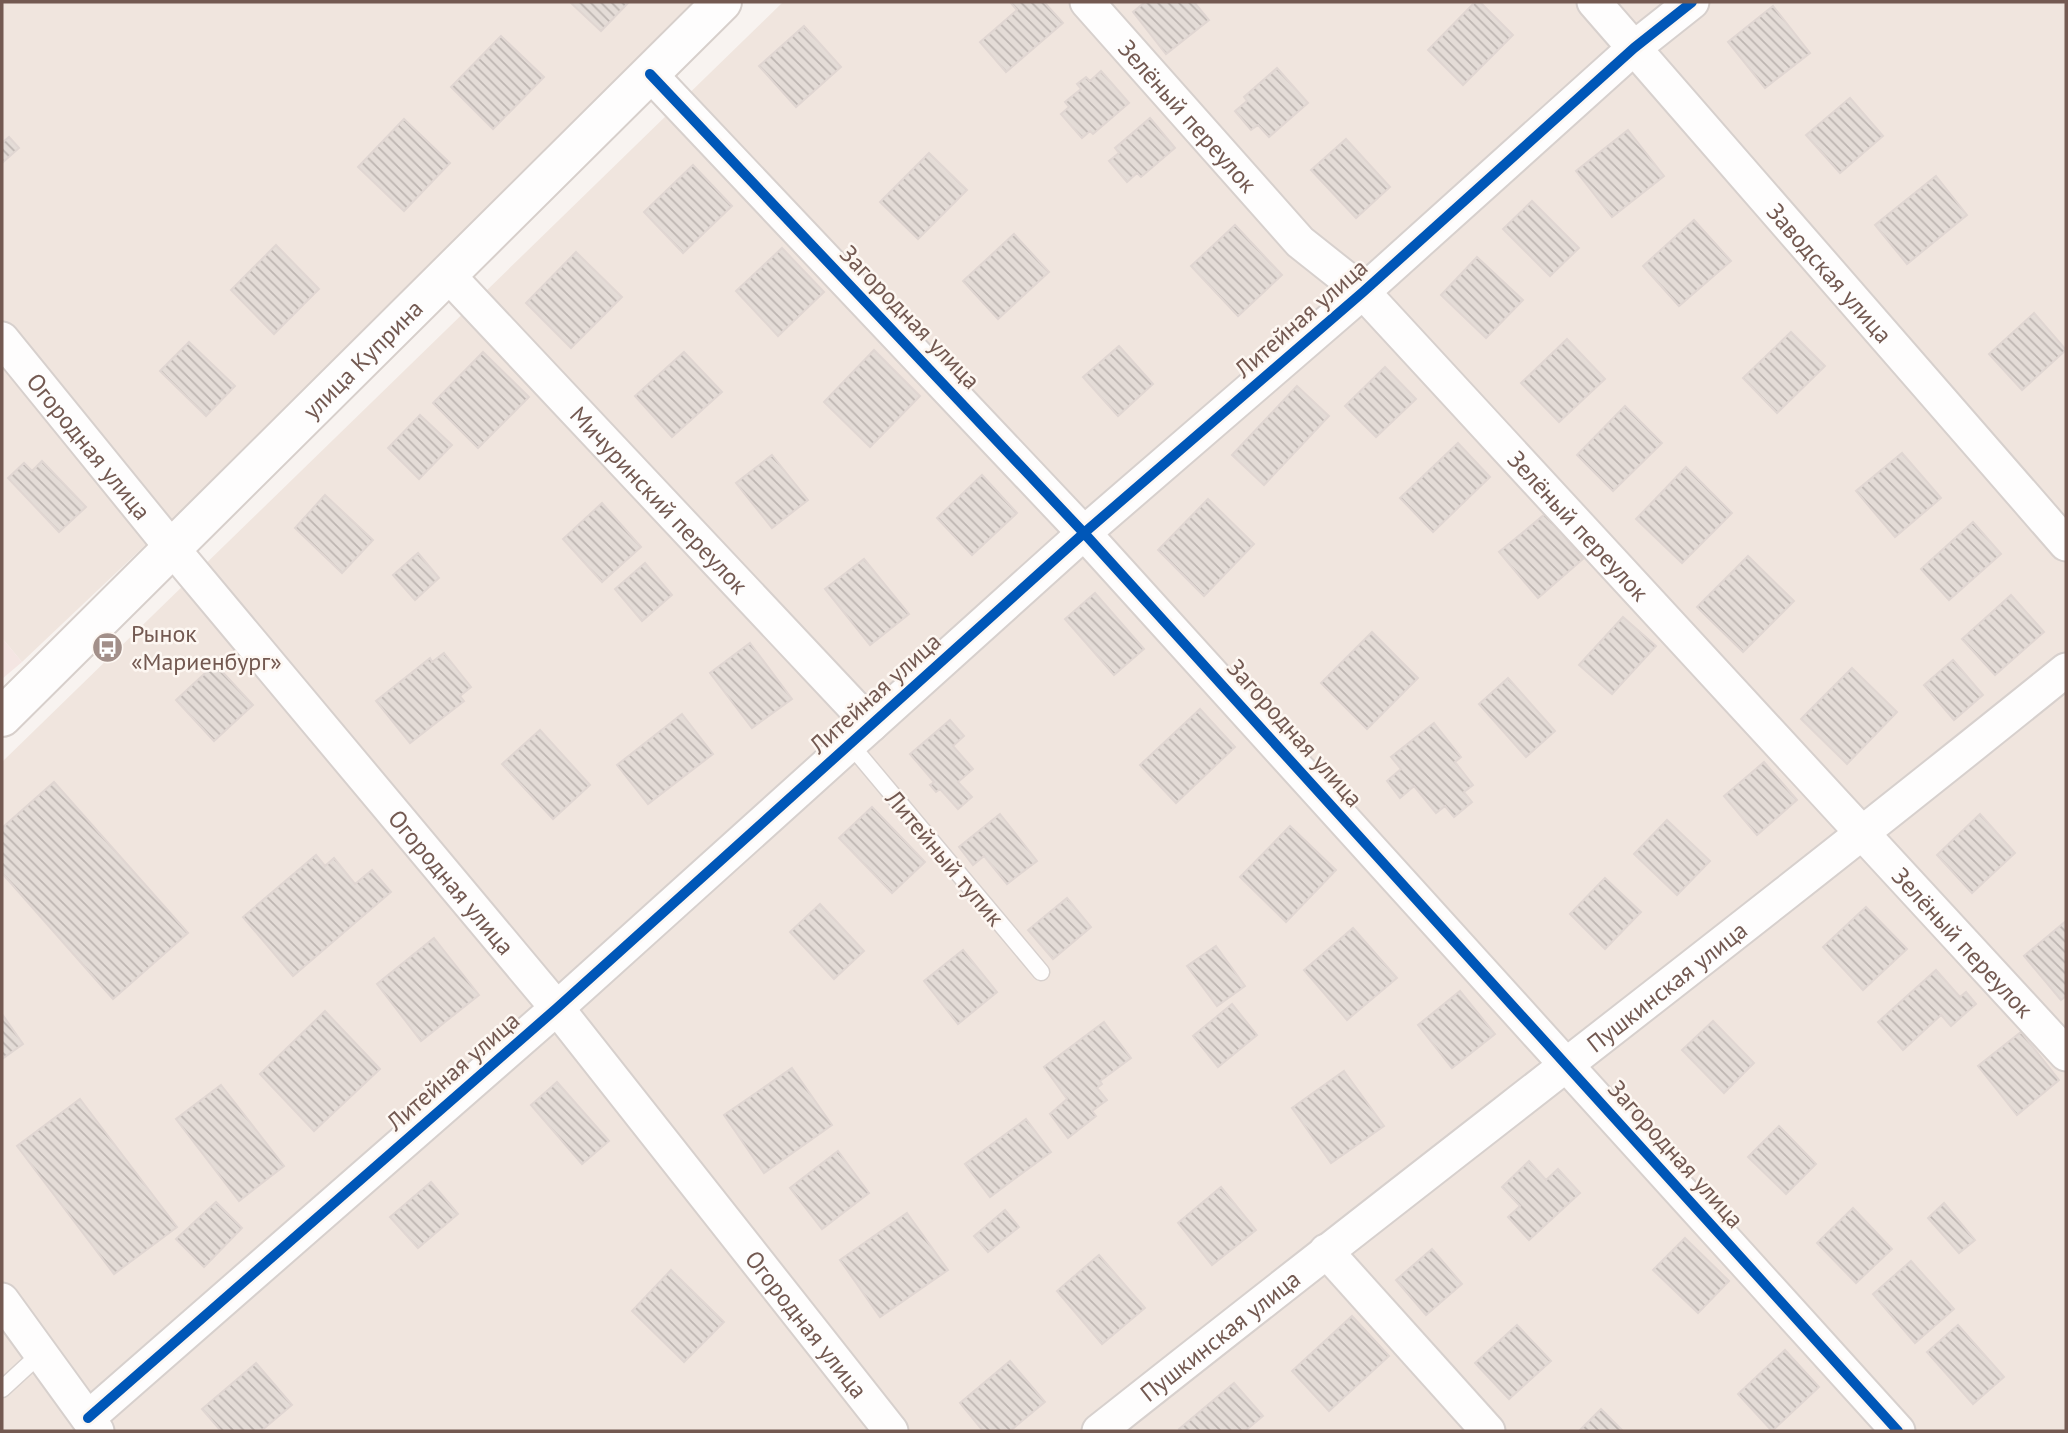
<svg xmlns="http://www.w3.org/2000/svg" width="2068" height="1433" viewBox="0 0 2068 1433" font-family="'PT Sans',sans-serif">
  <defs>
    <pattern id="building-back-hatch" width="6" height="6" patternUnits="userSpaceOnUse" patternTransform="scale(1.75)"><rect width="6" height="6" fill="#e4dcd7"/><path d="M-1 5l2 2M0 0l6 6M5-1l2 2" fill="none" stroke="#bdb5b1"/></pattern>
  </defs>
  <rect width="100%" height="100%" fill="#f8f3f0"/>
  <!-- residential -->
  <path fill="#f0e5de" d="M2,2H703L425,280L22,662L2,638Z
    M783,2H2066V1431H2V762Z"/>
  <!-- commercial -->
  <path fill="#f4e5e2" d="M2,638L22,662L2,679Z"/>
  <!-- building -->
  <path fill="url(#building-back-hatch)" stroke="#e0d6d2" stroke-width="2" d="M570,2H629L601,31Z
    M1010,2H1044L1063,23L1006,72L980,42L1017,10Z
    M1145,2H1194L1209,20L1166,54L1133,12Z
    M1475,2H1480L1513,35L1463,85L1428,50Z
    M1773,6L1810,53L1765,88L1728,42Z
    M804,26L841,67L796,107L759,66Z
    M501,36L544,77L493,129L451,87Z
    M1277,68L1308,103L1269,137L1258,125L1251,130L1235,111L1247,101L1244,97Z
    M1101,71L1129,103L1093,134L1090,131L1082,138L1061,114L1069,107L1065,102L1081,89L1077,84L1086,77L1090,81Z
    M1850,98L1883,136L1840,173L1806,135Z
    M1150,118L1175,148L1141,177L1137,173L1127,182L1109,161L1119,153L1115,148Z
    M404,119L450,163L404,211L358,167Z
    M1628,130L1664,176L1612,217L1576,171Z
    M9,137L19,148L2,163V143Z
    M1346,139L1390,187L1356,218L1311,170Z
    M929,153L967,190L918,239L880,202Z
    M693,165L732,206L683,253L644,212Z
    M1936,176L1967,215L1907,264L1875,225Z
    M1532,201L1579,248L1550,276L1503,229Z
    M1694,220L1731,261L1679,306L1643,266Z
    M1235,225L1282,275L1238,316L1191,266Z
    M1014,234L1049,272L998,319L963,281Z
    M276,245L319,289L274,334L231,290Z
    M782,248L824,292L778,336L736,291Z
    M576,252L622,297L571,348L526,303Z
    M1477,257L1523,300L1486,338L1441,295Z
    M2034,313L2066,350L2022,390L1989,354Z
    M1791,332L1825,366L1777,413L1743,378Z
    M1567,339L1605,379L1559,422L1521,383Z
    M189,342L235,386L206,416L160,371Z
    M1119,346L1153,384L1118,416L1083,377Z
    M874,350L920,396L870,447L824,402Z
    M483,352L529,397L478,448L433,403Z
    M684,352L722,392L672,437L635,396Z
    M1385,367L1416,399L1376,437L1345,406Z
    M1297,386L1329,416L1264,485L1232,455Z
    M1625,406L1662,443L1613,491L1577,455Z
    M420,415L452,445L419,479L388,448Z
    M1458,443L1490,477L1433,532L1400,498Z
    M1902,453L1941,498L1895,537L1856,491Z
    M772,455L808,500L772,528L736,483Z
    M42,461L86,507L59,532L8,478L24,463L32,471Z
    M1686,467L1732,513L1682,563L1636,519Z
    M982,475L1017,513L972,555L937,518Z
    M325,495L373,540L342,573L295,528Z
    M1208,499L1254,544L1204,596L1158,550Z
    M602,503L641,547L602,582L563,539Z
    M1545,514L1583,559L1538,598L1499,552Z
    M1973,522L2001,554L1949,600L1921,569Z
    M418,553L439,578L415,600L393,575Z
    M1748,556L1794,601L1743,652L1697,607Z
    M864,559L909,614L870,645L825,589Z
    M645,563L672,595L642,621L615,589Z
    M1095,593L1144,649L1114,675L1065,619Z
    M2011,595L2044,632L1995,675L1962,639Z
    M1623,617L1656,646L1612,694L1579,665Z
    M1372,632L1418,678L1367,729L1321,683Z
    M750,643L792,699L752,728L710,673Z
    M444,653L471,687L460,696L464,701L410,743L376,701L430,658L432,662Z
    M1953,660L1983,695L1954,720L1924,685Z
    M215,664L253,705L214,741L176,700Z
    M1852,668L1897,712L1847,764L1801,719Z
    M1508,678L1555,731L1526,757L1479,704Z
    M1200,709L1235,747L1176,803L1140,765Z
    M682,714L713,754L648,804L617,765Z
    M950,720L964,736L953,746L973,769L958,782L972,797L958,809L940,789L936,792L930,785L934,782L910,754Z
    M1434,723L1461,757L1455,762L1473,785L1464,792L1472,802L1454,817L1445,806L1436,813L1414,786L1400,798L1387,781L1401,769L1391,757Z
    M540,730L590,785L553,819L502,764Z
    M1764,762L1797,800L1757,835L1724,796Z
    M54,782L188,933L113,999L2,873V828Z
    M872,807L925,862L892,893L839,838Z
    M1000,814L1037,861L1007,884L984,856L973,865L959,847Z
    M1980,814L2015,853L1972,893L1937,855Z
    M1667,820L1710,861L1677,895L1634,854Z
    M1290,826L1336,870L1286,922L1240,877Z
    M316,855L325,866L334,858L355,884L372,870L391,892L293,976L243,917Z
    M1605,878L1641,912L1605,949L1570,914Z
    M1067,898L1091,927L1053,959L1028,930Z
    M820,904L864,951L834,979L790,932Z
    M1866,907L1907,949L1863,990L1823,947Z
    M2066,921V996L2061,1000L2024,956Z
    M1353,928L1397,978L1347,1020L1304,970Z
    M434,938L479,995L421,1041L377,984Z
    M1216,946L1245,986L1217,1006L1187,966Z
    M963,950L997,992L958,1024L924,981Z
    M1936,970L1960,997L1966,992L1976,1004L1951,1026L1941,1015L1903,1050L1878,1022Z
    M1460,991L1495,1034L1452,1068L1418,1025Z
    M1232,1004L1257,1035L1218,1067L1193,1036Z
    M325,1011L380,1069L314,1131L260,1074Z
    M2,1014L23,1044L2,1059Z
    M1713,1021L1754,1063L1724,1093L1682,1050Z
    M1104,1022L1131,1058L1100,1081L1102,1084L1097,1088L1107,1100L1092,1111L1096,1116L1068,1138L1050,1114L1067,1099L1044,1067Z
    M2021,1032L2059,1080L2017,1115L1978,1066Z
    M792,1068L832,1125L764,1173L724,1115Z
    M1344,1071L1384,1126L1331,1163L1292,1108Z
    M557,1082L609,1141L582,1164L531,1105Z
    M221,1085L284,1166L239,1201L176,1119Z
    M80,1099L177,1227L114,1274L17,1146Z
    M1026,1119L1051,1152L990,1197L965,1164Z
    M1779,1126L1816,1164L1786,1194L1748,1157Z
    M838,1151L869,1193L822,1229L790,1188Z
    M1529,1161L1546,1180L1558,1169L1580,1193L1529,1240L1508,1217L1520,1206L1502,1187Z
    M431,1182L458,1214L418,1248L390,1217Z
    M1221,1187L1256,1230L1212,1265L1178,1223Z
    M216,1202L242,1228L204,1267L176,1239Z
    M1944,1203L1975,1240L1959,1253L1928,1218Z
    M1853,1208L1892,1249L1856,1283L1817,1243Z
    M1005,1210L1019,1227L988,1252L974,1236Z
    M907,1213L948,1270L880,1317L840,1260Z
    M1685,1238L1729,1281L1698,1313L1653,1270Z
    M1432,1249L1462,1284L1426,1315L1396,1280Z
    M1099,1255L1145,1308L1102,1344L1057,1291Z
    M1911,1261L1954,1309L1915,1343L1873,1294Z
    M671,1270L724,1322L684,1362L632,1311Z
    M1352,1316L1389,1356L1329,1411L1292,1371Z
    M1517,1325L1551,1361L1509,1399L1475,1363Z
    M1958,1325L2004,1377L1973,1404L1927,1352Z
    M1785,1350L1819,1387L1772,1431L1738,1394Z
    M1010,1361L1045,1402L1010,1431H983L960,1403Z
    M256,1363L292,1405L261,1431H221L202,1409Z
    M1234,1383L1263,1416L1245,1431H1181L1179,1429Z
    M1601,1409L1623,1431H1579Z"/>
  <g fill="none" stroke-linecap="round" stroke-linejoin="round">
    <defs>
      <path id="lane" d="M850,744L1041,972
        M2,1389L39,1355"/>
      <g id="street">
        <path id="s1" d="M1087,2L1300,242L1363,292L2066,1054"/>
        <path id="s2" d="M1594,2L2066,544"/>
        <path d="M650,74L1084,533L1898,1431"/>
        <path id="s3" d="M447,274L871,725"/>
        <path id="s4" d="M2,339L172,548L557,1008L891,1431"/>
        <path d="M1326,1251L1488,1431"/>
        <path d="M2,1300L97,1431"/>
        <path d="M88,1418L557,1008L1084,533L1363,292L1634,48L1692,2"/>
        <path id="s5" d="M1099,1431C1420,1176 1747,928 2066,670"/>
      </g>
      <g id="secondary">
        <path id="s6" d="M2,717L722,2"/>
      </g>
    </defs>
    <!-- lane casing -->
    <use href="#lane" stroke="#d7d0cd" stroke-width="19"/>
    <!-- street casing -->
    <use href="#street" stroke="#d7d0cd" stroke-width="37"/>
    <!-- secondary casing -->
    <use href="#secondary" stroke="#d7cfcb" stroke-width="42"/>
    <!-- lane -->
    <use href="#lane" stroke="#fefdfd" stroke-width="16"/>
    <!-- street -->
    <use href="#street" stroke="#fefdfd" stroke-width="33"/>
    <!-- secondary -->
    <use href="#secondary" stroke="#fefdfd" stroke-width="38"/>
    <defs>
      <path id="cycleway" d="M650,74L1084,533L1898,1431
        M88,1418L557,1008L1084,533L1363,292L1634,48L1692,2"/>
    </defs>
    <!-- cycleway casing -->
    <use href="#cycleway" stroke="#fdf7f2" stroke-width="15"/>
    <!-- cycleway -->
    <use href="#cycleway" stroke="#0057b8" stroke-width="10"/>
  </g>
  <!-- icons -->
  <defs>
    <symbol id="bus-disc" viewBox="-11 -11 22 22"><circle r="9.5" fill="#a28f89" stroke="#fdf7f2"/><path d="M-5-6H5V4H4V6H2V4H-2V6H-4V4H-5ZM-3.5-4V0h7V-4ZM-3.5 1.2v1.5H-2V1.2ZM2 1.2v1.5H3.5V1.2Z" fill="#fff"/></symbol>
  </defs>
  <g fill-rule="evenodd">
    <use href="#bus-disc" x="90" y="630" width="35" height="35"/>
  </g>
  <g text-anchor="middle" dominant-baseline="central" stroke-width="5" stroke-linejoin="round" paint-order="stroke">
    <!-- street labels -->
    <g font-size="24" fill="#735951" stroke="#fdf7f2">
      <text stroke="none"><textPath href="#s1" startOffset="152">Зелёный переулок</textPath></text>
      <text stroke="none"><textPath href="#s2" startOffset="359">Заводская улица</textPath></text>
      <text transform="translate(910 317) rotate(46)">Загородная улица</text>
      <text transform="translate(1301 318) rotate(-41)">Литейная улица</text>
      <text stroke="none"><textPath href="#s6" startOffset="508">улица Куприна</textPath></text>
      <text stroke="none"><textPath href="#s4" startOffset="138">Огородная улица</textPath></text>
      <text stroke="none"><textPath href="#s3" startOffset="310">Мичуринский переулок</textPath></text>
      <text stroke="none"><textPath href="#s1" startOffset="719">Зелёный переулок</textPath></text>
      <text transform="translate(875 693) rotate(-42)">Литейная улица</text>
      <text transform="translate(1295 733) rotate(48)">Загородная улица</text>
      <text transform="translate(945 858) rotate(50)">Литейный тупик</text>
      <text stroke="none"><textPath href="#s4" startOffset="705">Огородная улица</textPath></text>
      <text stroke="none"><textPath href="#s1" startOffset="1286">Зелёный переулок</textPath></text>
      <text stroke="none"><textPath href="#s5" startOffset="721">Пушкинская улица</textPath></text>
      <text transform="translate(453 1071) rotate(-41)">Литейная улица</text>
      <text transform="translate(1676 1154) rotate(48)">Загородная улица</text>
      <text stroke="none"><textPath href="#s4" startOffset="1272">Огородная улица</textPath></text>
      <text stroke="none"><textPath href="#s5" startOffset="154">Пушкинская улица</textPath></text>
    </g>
    <!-- poi labels -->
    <g font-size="24" fill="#735951" stroke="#fdf7f2" text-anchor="start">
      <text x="131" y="633">Рынок<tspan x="131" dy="28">«Мариенбург»</tspan></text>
    </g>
  </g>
  <!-- border -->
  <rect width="2068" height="1433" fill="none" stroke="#735951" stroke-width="7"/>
</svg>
